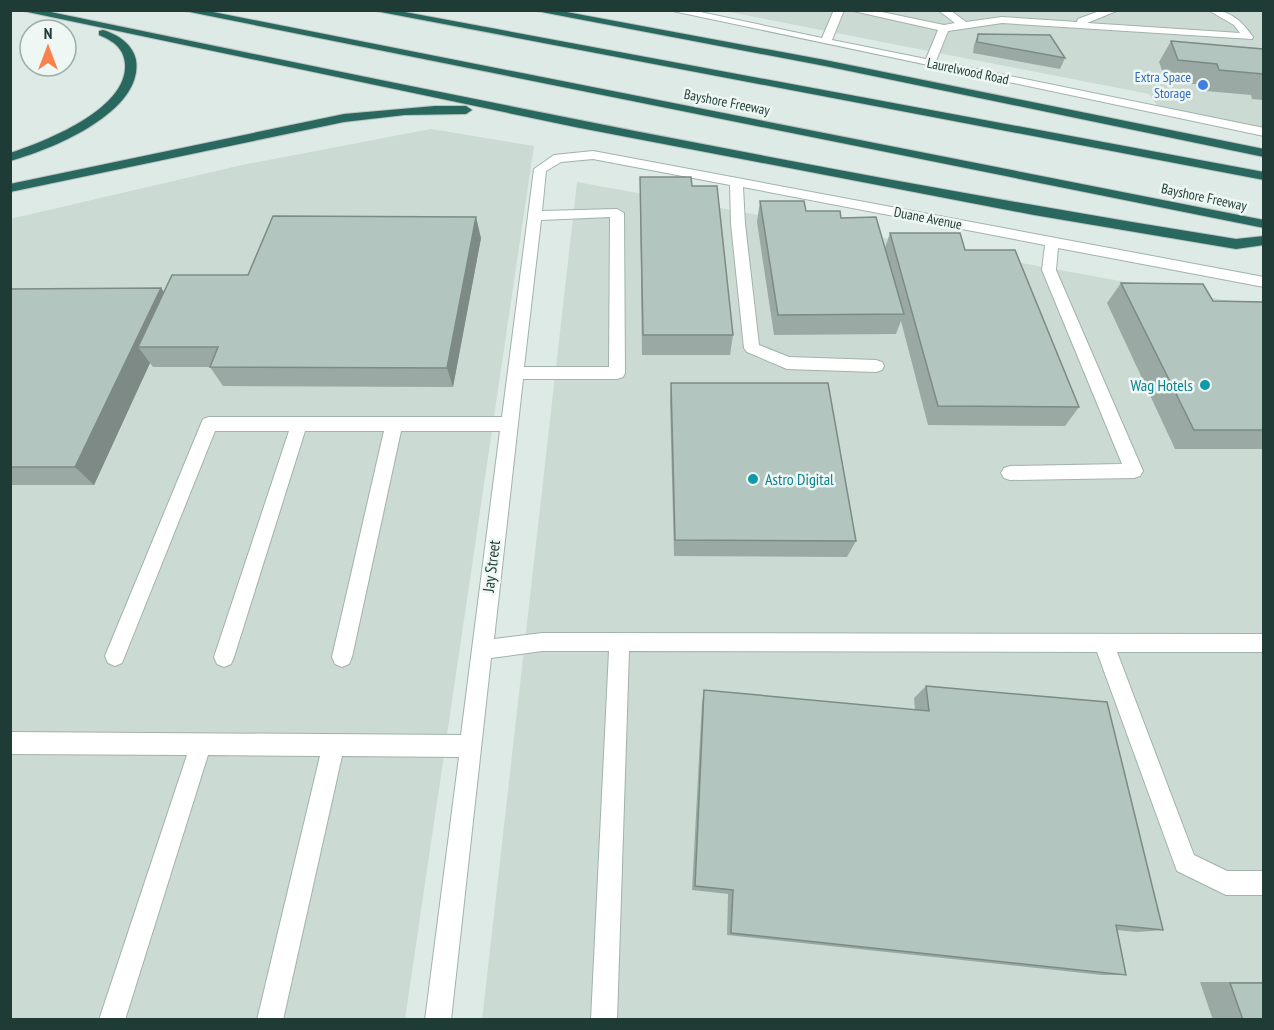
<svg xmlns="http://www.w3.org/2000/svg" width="1274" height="1030" viewBox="0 0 1274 1030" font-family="'PT Sans Narrow',sans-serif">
  <rect width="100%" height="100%" fill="#deeae5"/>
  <!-- built -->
  <path fill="#ccdad4" d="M724,11H1263V132L1161,111L1149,94Z
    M431,129L534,146L405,1019H11L10,219L242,165Z
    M577,182L1263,307V1019L482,1020Z"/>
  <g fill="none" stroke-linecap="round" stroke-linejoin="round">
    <defs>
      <path id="minor" d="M668,10H691L822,38L834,10H844L832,40L926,59L938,30L849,10H872L944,25L955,23L938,10H950L966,22L1002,17L1077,22L1078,19L1102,10H1119L1087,23L1240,33L1234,25L1208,10C1230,10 1241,20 1253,37L1252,39L1002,23L948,31L936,61L1264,128V136Z
        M593,151L1264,277V287L1058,248L1056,270L1143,471L1140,476L1134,478L1010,480L1004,478L1001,473L1004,468L1010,466L1122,464L1042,270L1045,245L743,187L745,224L759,345L789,357L876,360L882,362L884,366L882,370L876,372L787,369L747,352L744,348L731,224L730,185L593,159L561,162L546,171L542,211L617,209L624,213L625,373L623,377L617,379H523L494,639L542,633L1264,634V652H1117L1194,855L1227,871H1264V895H1226L1177,871L1097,652L629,651L617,1020H591L609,651H542L491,658L451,1020H425L459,757L342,756L283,1020H257L320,756L208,755L125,1020H99L187,755L10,754V732L461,735L500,431H401L352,657L349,664L342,667L335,664L332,657L384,431H305L234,657L231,664L224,667L217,664L214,657L289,431H215L122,663L115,666L108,663L105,656L203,419L209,417H502L534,169L554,155ZM610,217L609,367H524L541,220Z"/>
      <path id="highway" d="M18,10H41C438,92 835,175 1236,239L1264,236V245L1236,249L1034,215L575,127Z
        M180,10H203L1264,220V228Z
        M370,10H394L1264,172V180Z
        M531,10H556L825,60L1264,149V157L825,66Z
        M103,30C117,34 133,44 136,60C144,112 51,150 10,161V153C46,141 128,109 125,64C124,48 113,41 99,35V31Z
        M435,106H466L472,110L466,114L405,115L344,122L10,192V184L344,114Z"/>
    </defs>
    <!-- minor casing -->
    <use href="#minor" stroke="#a1b2ad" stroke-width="2"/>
    <!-- highway casing -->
    <use href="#highway" stroke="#bcc4c2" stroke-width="2"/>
    <!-- minor -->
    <use href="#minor" fill="#fff" fill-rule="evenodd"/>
    <!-- highway -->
    <use href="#highway" fill="#29685f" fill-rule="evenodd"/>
  </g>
  <!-- wall -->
  <path fill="#9aa9a4" d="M978,34L1065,58L1060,69L973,53L974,45Z
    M1171,41L1263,49V100L1252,99L1251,95L1206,91L1203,85L1166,81L1159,62Z
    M692,186L733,335L730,355H642L640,198Z
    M760,201L841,218L885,248L890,233L965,250L1079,407L1065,426L928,425L901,321L896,334L774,335L757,222Z
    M481,238L453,387L223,386L210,367H153L150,363L94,485H10V289L161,288L164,292L248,275Z
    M1121,283L1213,301L1263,302V449H1175L1107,303Z
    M671,383L856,541L847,557L674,556L670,402Z
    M926,686L1163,930L1137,932L1117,930L1126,975H1102L727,935L728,894L692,890L702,702L704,690L915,710L914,698Z
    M1200,982H1263V1020H1213Z"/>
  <!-- shaded-wall -->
  <path fill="#7d8a86" d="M476,217L481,238L453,387L447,368Z
    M161,288L175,309L138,347L150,363L94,485L75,467Z"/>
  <!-- building -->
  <path fill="#b3c5bf" stroke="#7d8a86" stroke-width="1.5" d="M978,34L1050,35L1065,58L977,42Z
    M1171,41L1263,49V74L1219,70L1217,64L1178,60Z
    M640,177H691L692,186H717L733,335H643Z
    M760,201H804L806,211H840L841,218L876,217L904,314L778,315Z
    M273,216L476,217L447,368L210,367L218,347H138L172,275H248Z
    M890,233H960L965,250H1015L1079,407L938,406Z
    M1121,283L1203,284L1213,301L1263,302V430H1194Z
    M161,288L75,467H10V289Z
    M671,383H828L856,541L675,540Z
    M926,686L1107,702L1163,930L1116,925L1126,975L731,933L733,890L695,886L704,690L929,711Z
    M1230,983H1263V1020H1243Z"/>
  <!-- markers -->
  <circle fill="#3f7fe0" stroke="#eef7f3" stroke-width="2" cx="1203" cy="85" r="6"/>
  <g fill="#0f9aa8" stroke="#eef7f3" stroke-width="2">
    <circle cx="1205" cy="385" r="6"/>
    <circle cx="753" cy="479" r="6"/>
  </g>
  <g text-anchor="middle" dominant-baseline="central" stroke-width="5" stroke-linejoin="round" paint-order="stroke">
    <!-- far-street labels -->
    <g font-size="14" fill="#1e3b35" stroke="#eef7f3">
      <text transform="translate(968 71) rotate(12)">Laurelwood Road</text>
      <text transform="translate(727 102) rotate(11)">Bayshore Freeway</text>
      <text transform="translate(1204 197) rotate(12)">Bayshore Freeway</text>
      <text transform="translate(928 218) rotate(11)">Duane Avenue</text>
    </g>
    <!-- far-shop labels -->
    <g font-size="14" fill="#366cbe" stroke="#eef7f3" text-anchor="end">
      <text x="1191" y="77">Extra Space<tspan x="1191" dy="16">Storage</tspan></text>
    </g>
    <!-- culture labels -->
    <g font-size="16" fill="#0d838f" stroke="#eef7f3" text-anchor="end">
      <text x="1193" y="385">Wag Hotels</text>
      <text x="765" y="479" text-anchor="start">Astro Digital</text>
    </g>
    <!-- street labels -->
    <g font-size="16" fill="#1e3b35" stroke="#eef7f3">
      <text transform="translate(491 566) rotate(-83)">Jay Street</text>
    </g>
  </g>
  <!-- border -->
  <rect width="1274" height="1030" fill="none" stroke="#1e3b35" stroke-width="24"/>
  <!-- north arrow -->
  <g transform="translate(48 48)"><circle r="28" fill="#eef7f3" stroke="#9baca7" stroke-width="1.5"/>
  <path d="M0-4.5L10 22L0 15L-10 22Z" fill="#f9814d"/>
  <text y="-9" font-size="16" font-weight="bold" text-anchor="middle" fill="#1e3b35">N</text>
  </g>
</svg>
